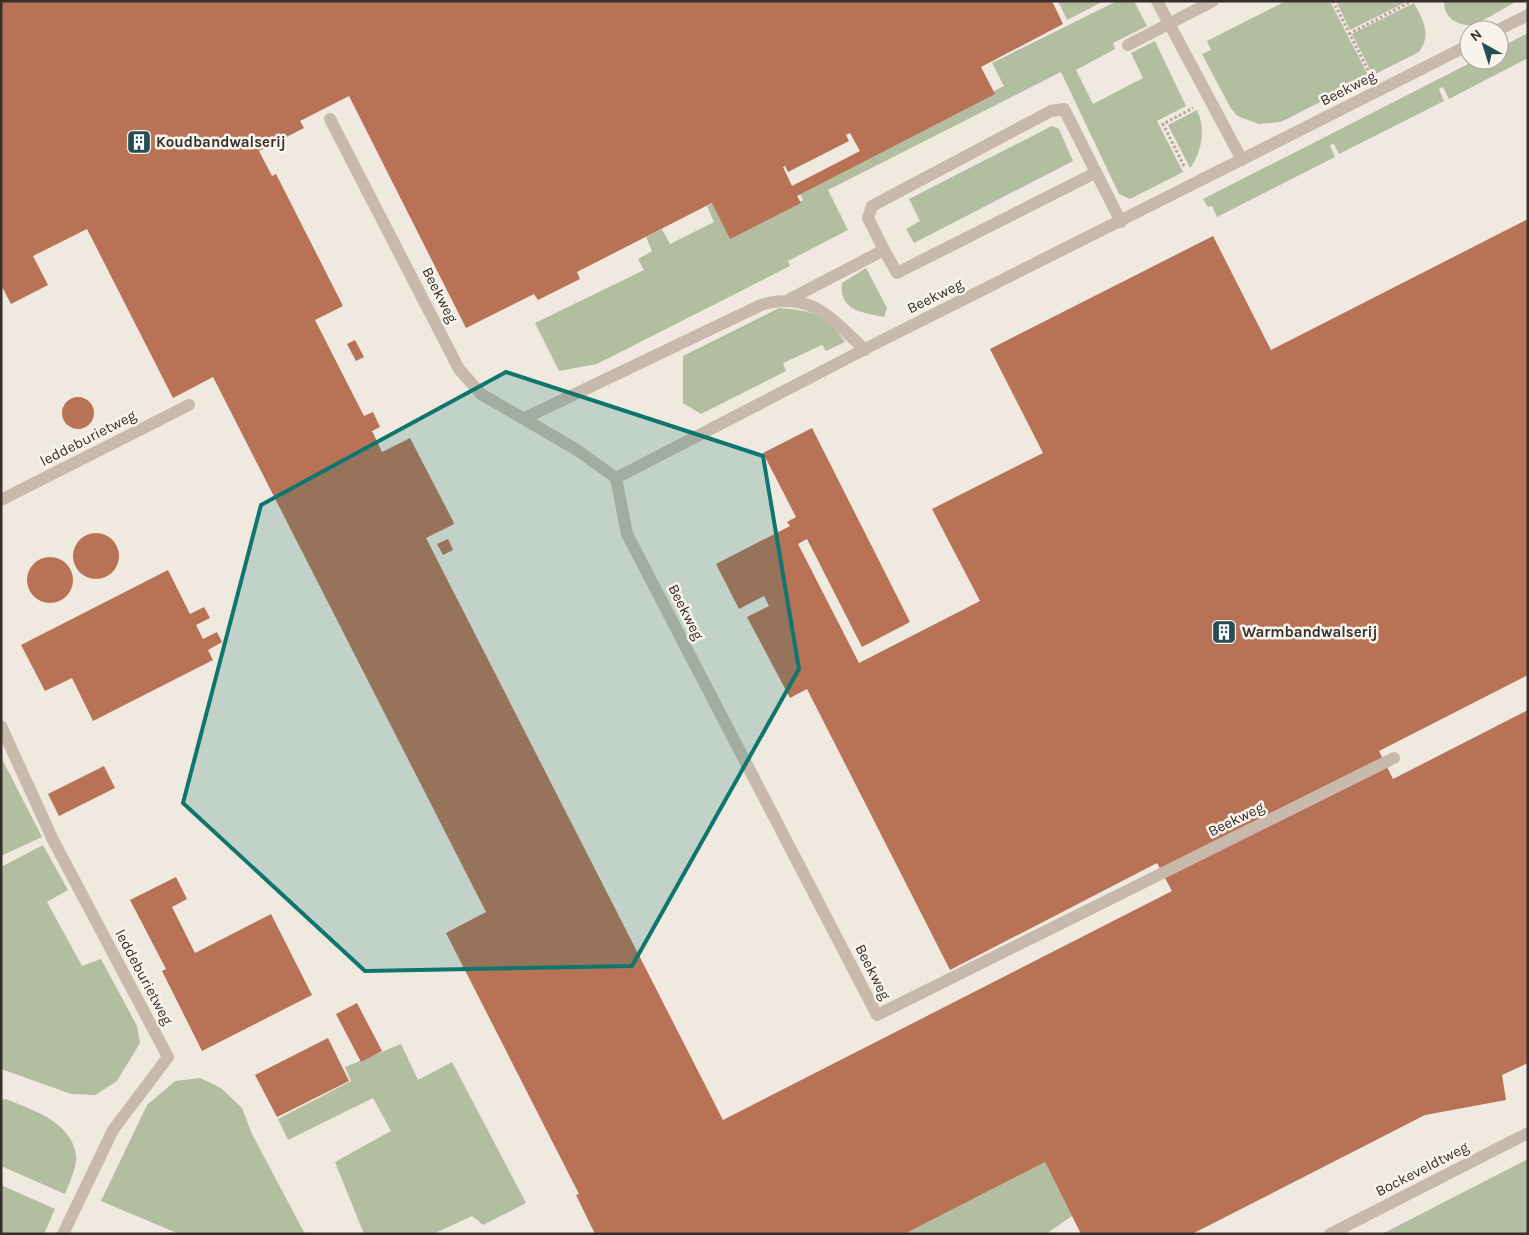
<svg xmlns="http://www.w3.org/2000/svg" width="1529" height="1235" viewBox="0 0 1529 1235" font-family="Karla,sans-serif">
  <rect width="100%" height="100%" fill="#f0e9df"/>
  <!-- green -->
  <path fill="#b3bea1" d="M1058,1H1104L1067,20Z
    M1117,1H1134L1147,26L1113,43L1115,49L1076,70L1093,104L1143,78L1131,53L1155,41L1186,106L1157,121L1183,172L1130,199L1119,194L1061,72L828,190L848,230L788,261L790,266L597,364L559,371L535,323L644,270L638,259L652,251L646,237L662,229L670,244L714,222L707,206L720,200L737,234L803,200L798,189L1004,86L992,63Z
    M1286,1H1330L1369,77L1281,122L1259,124L1237,116L1230,107L1202,54L1211,50L1207,41Z
    M1336,1H1408L1350,30Z
    M1444,1H1517C1508,6 1479,24 1471,25C1458,26 1443,18 1444,1Z
    M1414,3C1423,20 1432,34 1419,52L1373,75L1352,34Z
    M1528,33V58L1449,99L1443,87L1439,89L1444,101L1339,154L1334,144L1330,145L1335,157L1217,217L1212,206L1208,207L1203,199L1476,60H1499V48Z
    M1197,110C1206,128 1202,152 1190,168L1168,125Z
    M1052,126L1059,129L1073,161L914,243L906,229L920,221L909,199Z
    M866,268L887,308L884,317C863,312 839,312 842,283Z
    M779,308C813,311 825,313 845,342L826,351L822,345L783,363L786,371L701,414L683,403V356Z
    M1,757L42,837L1,856Z
    M43,845L68,890L47,902L82,966L101,959L137,1026L140,1043L117,1081L95,1095L71,1094L1,1069V867Z
    M401,1044L418,1080L452,1062L526,1203L483,1225L472,1216L433,1234H364L335,1162L391,1131L373,1098L288,1140L278,1119L351,1081L345,1067Z
    M200,1078L221,1088L242,1108L252,1134L305,1234H179L101,1201L147,1105L175,1081Z
    M6,1099C32,1110 70,1121 76,1154C78,1165 69,1183 65,1194L1,1166V1100Z
    M1037,1146L1072,1216L1046,1234H864Z
    M1528,1158V1234H1382L1528,1159Z
    M1,1185L55,1209L44,1234H1Z"/>
  <!-- building -->
  <path fill="#b87255" fill-rule="evenodd" d="M1,1H1052L1063,24L981,67L995,94L797,196L801,203L730,239L712,203L577,272L580,279L538,300L534,294L466,328L349,96L300,121L304,128L259,151L272,176L276,174L343,306L315,320L364,416L373,412L380,427L372,431L382,452L410,438L453,521L454,524L426,538L723,1120L1172,891L1157,863L950,970L807,689L790,698L747,617L769,606L764,596L739,609L716,564L790,526L787,522L796,517L763,453L812,428L910,622L862,647L807,539L798,544L859,663L980,601L932,509L1043,453L990,349L1213,236L1271,350L1528,219V675L1379,751L1393,779L1528,710V1063L1502,1075L1506,1100L1425,1115L1192,1234H1081L1045,1162L904,1234H869L868,1232L864,1234H595L576,1195L579,1194L446,933L486,912L213,377L173,398L87,229L33,256L48,285L11,304L1,285ZM850,133L860,151L792,186L783,167L785,166L788,172L849,141L846,135Z
    M355,340L364,357L356,361L347,344Z
    M62 413a16 16 0 1 1 32 0a16 16 0 1 1-32 0Z
    M73 556a23 23 0 1 1 46 0a23 23 0 1 1-46 0Z
    M448,539L453,550L443,555L437,544Z
    M27 580a23 23 0 1 1 46 0a23 23 0 1 1-46 0Z
    M168,570L190,614L204,607L210,618L196,625L203,639L217,632L222,642L208,650L213,660L93,721L72,678L45,691L21,645Z
    M104,766L115,788L59,816L48,794Z
    M176,877L187,899L172,907L195,953L271,914L312,995L202,1051L162,971L166,969L130,900Z
    M357,1003L382,1051L361,1062L336,1014Z
    M328,1038L349,1081L277,1117L255,1075Z"/>
  <g fill="none" stroke-linecap="round" stroke-linejoin="round">
    <!-- path -->
    <path stroke="#b3a497" stroke-width="3" stroke-dasharray="2.5 2.5" stroke-linecap="butt" d="M1333,1L1370,74
      M1349,34L1412,1
      M1184,166L1163,124L1193,108"/>
    <!-- lane -->
    <path stroke="#c7baac" stroke-width="12" d="M1157,1L1242,160
      M1498,30L1528,15
      M1128,45L1213,1
      M330,119L459,369L481,394L577,450L616,478L627,534L877,1015L1394,758
      M884,250L897,273L1095,173
      M790,299L884,250L868,218L872,206L1051,111L1064,109L1121,222
      M525,418L761,305C811,290 832,319 865,350
      M616,478L871,346L1469,45
      M1,500L189,405
      M1,726L53,840L168,1057L113,1130L63,1234
      M1330,1234L1528,1133"/>
  </g>
  <!-- marked area -->
  <path fill="#0f766e" fill-opacity="0.2" stroke="#0f766e" stroke-width="4" stroke-linejoin="round" d="M506,372L763,456L799,669L632,966L365,971L183,803L261,505Z"/>
  <!-- icons -->
  <defs>
    <symbol id="building-square" viewBox="-11 -11 22 22"><rect x="-9" y="-9" width="18" height="18" rx="4" fill="#254e53" stroke="#f8f3eb"/><path d="M-4-6H4V6H1V3H-1V6H-4ZM-2.5-4.3h1.7v1.8h-1.7ZM.8-4.3h1.7v1.8H.8ZM-2.5-1h1.7V.8h-1.7ZM.8-1h1.7V.8H.8Z" fill="#fff"/></symbol>
  </defs>
  <g fill-rule="evenodd">
    <use href="#building-square" x="125" y="128" width="28" height="28"/>
    <use href="#building-square" x="1210" y="618" width="28" height="28"/>
  </g>
  <g text-anchor="middle" dominant-baseline="central" stroke-width="5" stroke-linejoin="round" paint-order="stroke">
    <!-- street labels -->
    <g font-size="15" fill="#362f2a" stroke="#f8f3eb">
      <text transform="translate(1348 88) rotate(-27)">Beekweg</text>
      <text transform="translate(440 295) rotate(63)">Beekweg</text>
      <text transform="translate(935 296) rotate(-26)">Beekweg</text>
      <text transform="translate(88 438) rotate(-27)">leddeburietweg</text>
      <text transform="translate(686 612) rotate(63)">Beekweg</text>
      <text transform="translate(1236 819) rotate(-26)">Beekweg</text>
      <text transform="translate(873 972) rotate(63)">Beekweg</text>
      <text transform="translate(144 977) rotate(62)">leddeburietweg</text>
      <text transform="translate(1422 1169) rotate(-27)">Bockeveldtweg</text>
    </g>
    <!-- poi labels -->
    <g font-size="15" font-weight="bold" fill="#362f2a" stroke="#f8f3eb" text-anchor="start">
      <text x="156" y="142">Koudbandwalserij</text>
      <text x="1242" y="632">Warmbandwalserij</text>
    </g>
  </g>
  <!-- border -->
  <rect width="1529" height="1235" fill="none" stroke="#362f2a" stroke-width="5"/>
  <!-- north arrow -->
  <g transform="translate(1484 45) rotate(321)"><circle r="24" fill="#f8f3eb" stroke="#aaa59e"/>
  <path d="M0-4L9 19L0 12L-9 19Z" fill="#254e53"/>
  <text y="-8" font-size="14" font-weight="bold" text-anchor="middle" fill="#362f2a">N</text>
  </g>
</svg>
